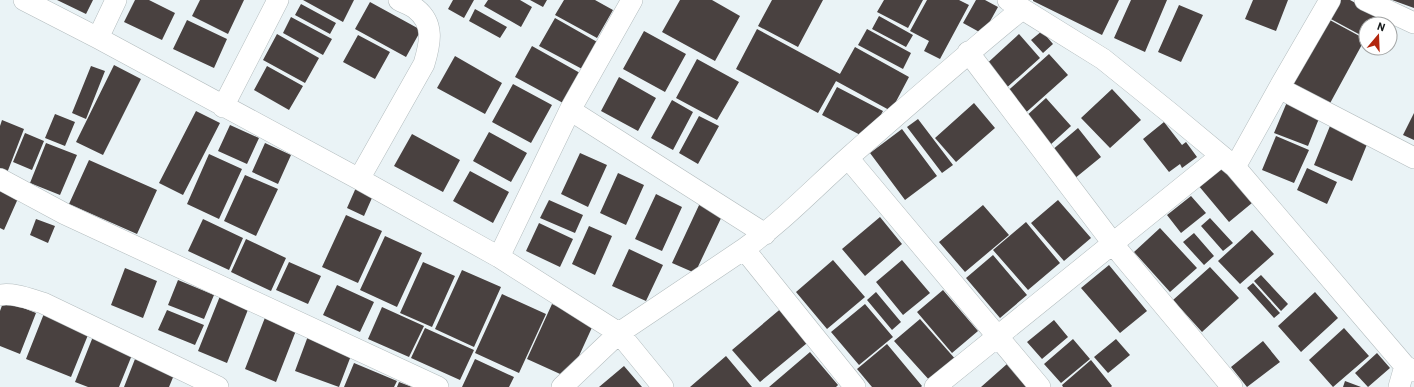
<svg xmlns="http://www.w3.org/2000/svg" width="1414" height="387" viewBox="0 0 1414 387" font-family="Barlow,sans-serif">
  <rect width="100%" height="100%" fill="#eaf3f6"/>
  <!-- building -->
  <path fill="#494140" d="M57,0H93L86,14Z
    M135,0H149L175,13L162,40L124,22Z
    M200,0H244L228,34L192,16Z
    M303,0H354L343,22Z
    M453,0H474L464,18L448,9Z
    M488,0H520L532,7L521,27L484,6Z
    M530,0H547L543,7Z
    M564,0H595L613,10L597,38L555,15Z
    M680,0H712L740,16L715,61L662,32Z
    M772,0H823L798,47L758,26Z
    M884,0H923L908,28L877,12Z
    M927,0H959L969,5L940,59L924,51L929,41L910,31Z
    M976,0H985L998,7L983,34L963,23Z
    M1033,0H1119L1102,35L1033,1Z
    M1131,0H1167L1145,52L1114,38Z
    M1253,0H1288L1276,31L1245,19Z
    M1338,0H1350L1383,18L1380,24H1366V38L1329,18Z
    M1392,0H1414V8Z
    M370,2L421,30L406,57L355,29Z
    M301,4L336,23L330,34L295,15Z
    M1179,5L1203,15L1181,62L1158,52Z
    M475,9L507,27L500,38L469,21Z
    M879,16L913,35L906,47L872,29Z
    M291,17L332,39L323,55L283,33Z
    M555,18L599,43L584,70L539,46Z
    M1328,19L1365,39L1328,107L1291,87Z
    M187,20L227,39L214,68L173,49Z
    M757,29L840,74L818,113L736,69Z
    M867,29L911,53L903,69L858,45Z
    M644,31L686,54L665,92L623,69Z
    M1042,31L1053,44L1043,53L1031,40Z
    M277,34L319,58L305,83L263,60Z
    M1019,34L1040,58L1003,91L982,68Z
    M358,35L390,52L375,79L343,62Z
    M532,46L580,73L563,103L515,77Z
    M855,47L909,77L891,111L836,81Z
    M1049,54L1068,75L1022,116L1003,95Z
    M455,56L502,83L485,114L437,88Z
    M697,59L739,82L717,120L676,98Z
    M114,65L141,79L103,155L76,142Z
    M91,66L105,71L86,119L72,113Z
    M267,66L303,86L289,110L254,90Z
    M619,77L656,98L638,131L601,111Z
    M513,84L552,105L531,143L492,122Z
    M837,87L883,111L868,139L822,115Z
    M1112,89L1141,120L1110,148L1081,118Z
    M1046,98L1071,126L1049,146L1024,118Z
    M672,100L693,112L673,150L651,138Z
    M1287,102L1320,116L1308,146L1274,133Z
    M974,103L995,128L956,162L935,138Z
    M196,111L220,123L183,195L159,183Z
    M1414,113V140L1403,135Z
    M55,114L75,122L65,146L45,138Z
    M699,116L719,126L698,164L679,153Z
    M918,119L953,165L942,173L907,127Z
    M2,120L24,129L7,173L0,171V126Z
    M1164,122L1182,145L1186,142L1197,157L1182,168L1180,164L1169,172L1143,139Z
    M230,125L259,138L247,164L218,151Z
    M1330,126L1368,142L1352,181L1314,165Z
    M1078,128L1101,157L1074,179L1051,151Z
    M902,129L937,176L905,200L870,153Z
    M489,132L527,153L511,182L473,161Z
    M25,133L44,141L32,170L13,162Z
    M412,134L460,160L443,192L394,166Z
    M1276,136L1309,150L1294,183L1262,170Z
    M46,143L77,155L60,195L30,183Z
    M265,143L291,155L278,184L252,172Z
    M580,153L607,165L588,207L561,194Z
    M209,154L242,169L219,219L187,204Z
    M89,160L157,190L137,234L69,204Z
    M1221,166L1252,203L1229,222L1198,185Z
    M1307,168L1337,182L1327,204L1297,190Z
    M470,171L509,192L493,223L453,201Z
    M618,173L644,185L626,225L600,213Z
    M245,175L278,189L256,236L224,221Z
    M358,183L375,191L364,216L347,208Z
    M0,185L20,194L4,230L0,228Z
    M656,194L682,207L662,251L635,239Z
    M1191,196L1206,213L1181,233L1167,215Z
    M549,200L583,215L575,233L540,218Z
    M1058,200L1091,238L1064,261L1031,223Z
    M700,203L723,214L695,273L672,263Z
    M983,205L1009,235L965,272L939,242Z
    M346,215L382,231L358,283L322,267Z
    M880,217L902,244L865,276L842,249Z
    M1210,218L1233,243L1223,251L1201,226Z
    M36,219L55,226L48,243L30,235Z
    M203,219L243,238L229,270L188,251Z
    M1026,222L1060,263L1028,290L993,250Z
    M539,223L573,239L560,267L526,251Z
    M589,226L612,236L595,275L572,264Z
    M1160,228L1197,268L1170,292L1134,252Z
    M1252,230L1274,254L1240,284L1218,261Z
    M1194,233L1214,256L1204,265L1183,242Z
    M385,236L422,253L397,307L360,290Z
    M246,239L286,258L271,291L231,272Z
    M629,249L663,265L646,301L612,286Z
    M993,255L1027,295L1000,318L966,278Z
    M833,260L865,297L827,329L796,292Z
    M902,260L930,293L903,315L876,282Z
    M289,262L321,276L308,304L276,290Z
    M423,262L455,276L432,327L400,313Z
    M1109,265L1147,311L1120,333L1081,288Z
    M1210,267L1239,298L1202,332L1173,300Z
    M125,268L157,281L143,318L111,305Z
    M462,270L501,287L474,347L435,329Z
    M1261,275L1288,304L1281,311L1254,281Z
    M178,280L214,295L204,319L168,305Z
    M1253,283L1280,313L1274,318L1247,288Z
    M337,285L374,302L360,332L323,315Z
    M943,290L978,331L952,353L917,312Z
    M876,292L901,322L892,330L867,300Z
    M1315,292L1338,318L1301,352L1278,326Z
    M502,294L546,314L519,373L475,353Z
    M220,296L249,307L227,363L198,351Z
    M4,300L36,313L20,354L0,346V311Z
    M552,304L594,323L569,378L527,359Z
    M865,304L893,337L859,365L831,332Z
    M784,306L812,339L760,382L732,350Z
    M382,307L424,326L409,357L368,339Z
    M167,310L204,325L195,345L158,330Z
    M45,311L90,330L71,377L26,359Z
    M266,315L297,328L276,382L245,369Z
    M920,319L957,361L931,382L894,341Z
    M1054,320L1068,337L1042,359L1027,342Z
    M425,328L474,350L460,380L411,358Z
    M1344,328L1369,356L1333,387L1309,360Z
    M94,334L134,350L119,387H88L75,382Z
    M308,336L352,353L339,387L295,371Z
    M1073,339L1090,359L1061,383L1044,364Z
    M1116,339L1130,355L1108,373L1094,357Z
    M1263,341L1280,362L1247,387L1231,367Z
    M887,344L922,386L921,387H872L857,369Z
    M810,352L838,385L836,387H769Z
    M1377,353L1390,368L1368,387L1355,373Z
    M726,356L752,387H690Z
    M135,359L174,375L169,387H124Z
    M475,359L514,377L509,387H462Z
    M1091,360L1112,386L1111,387H1063L1062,385Z
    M354,363L397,381L394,387H344Z
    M1007,364L1027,387H981Z
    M624,366L642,387H599Z
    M1345,381L1361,387H1343Z
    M399,382L412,387H397Z"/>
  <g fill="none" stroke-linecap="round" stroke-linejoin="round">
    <defs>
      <path id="minor" d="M24,0L98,38L359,179L499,257L619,333L663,387
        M1008,0L1103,59L1170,113L1235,167L1405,366L1414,371
        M1365,0L1414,23
        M98,38L116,0
        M968,52L1121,254L1232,387
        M1279,88L1414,158
        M223,107L278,0
        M570,110L765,234
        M848,158L1040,387
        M1235,167L1279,88L1330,0
        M0,179L65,214L438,387
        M359,179L424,64C430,44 435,24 416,9C411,5 404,3 399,0
        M499,257L570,110L632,0
        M0,295C15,293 29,299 43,303L218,387
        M562,387L619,333L744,249
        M855,387L744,249C782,222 814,188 849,157C906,107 963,57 1022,9
        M935,387L1221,156
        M1399,387L1405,366"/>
    </defs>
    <!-- minor casing -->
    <use href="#minor" stroke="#b3bcbe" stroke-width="22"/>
    <!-- minor -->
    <use href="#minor" stroke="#fff" stroke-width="21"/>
  </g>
  <!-- north arrow -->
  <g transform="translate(1378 36) rotate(19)"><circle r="19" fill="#ffffff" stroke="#a2a4a4"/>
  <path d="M0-3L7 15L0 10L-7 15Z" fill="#b2260d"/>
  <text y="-6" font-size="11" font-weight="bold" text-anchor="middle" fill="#171b1c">N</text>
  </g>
</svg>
